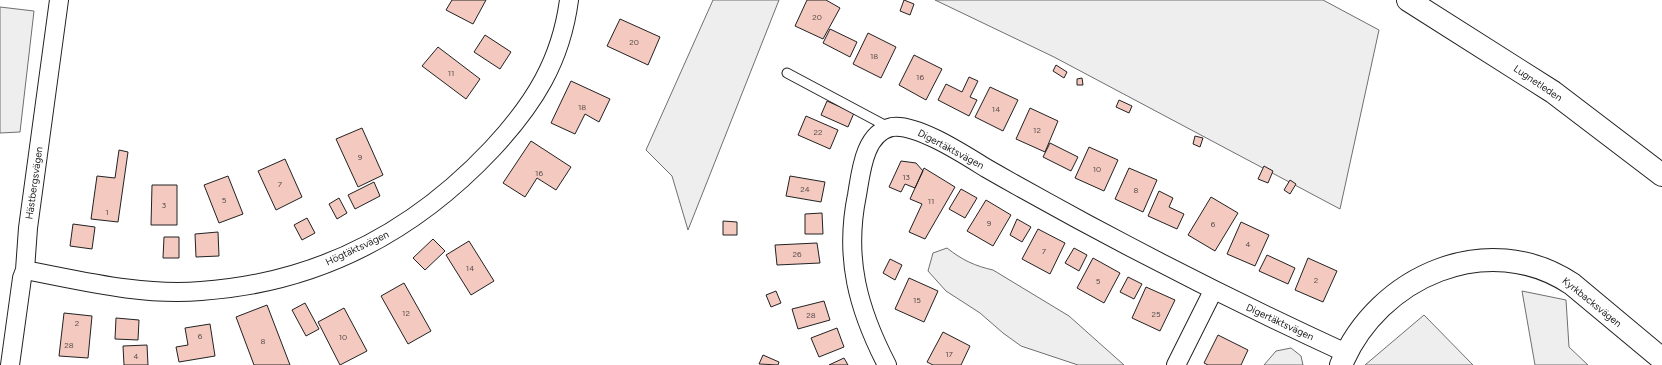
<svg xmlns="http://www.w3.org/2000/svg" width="1662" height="365" viewBox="0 0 1662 365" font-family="Figtree,sans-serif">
  <rect width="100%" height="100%" fill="#fff"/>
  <!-- green -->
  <path fill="#eee" stroke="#6f6f6f" d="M713,0H779L688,230L672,176L646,150Z
    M935,0H1323L1379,30L1340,209L1054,57Z
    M0,7L34,11L20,132L0,133Z
    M947,248C962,260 975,266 993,270L1069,316L1124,365H1078L1021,346L1003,333L980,313L946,291L928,271L933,253Z
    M1522,291L1566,300L1569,347L1588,365H1535Z
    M1424,315L1473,365H1365Z
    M1291,348L1301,356L1303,365H1264L1276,351Z"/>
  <!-- building -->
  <path fill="#f3c9c0" stroke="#222" d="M452,0H486L473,24L446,10Z
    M807,0H826L840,8L823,39L795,26Z
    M904,0L914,4L910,15L900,11Z
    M620,19L660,37L648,65L607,46Z
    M830,29L857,42L850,57L823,43Z
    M868,33L896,47L881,78L853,64Z
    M485,35L511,52L500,69L474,52Z
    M438,47L480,79L466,99L422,66Z
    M914,55L942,69L926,100L899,85Z
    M1056,65L1067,72L1064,78L1053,71Z
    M969,77L978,81L970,97L977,100L969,116L938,100L946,84L962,92Z
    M1082,78L1083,85H1077V79Z
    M571,81L610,99L599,122L585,114L575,134L551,123Z
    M990,87L1018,100L1003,131L975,117Z
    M1119,100L1132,106L1129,113L1116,107Z
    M827,101L854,113L848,127L821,115Z
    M1030,108L1058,121L1045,152L1016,139Z
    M806,116L838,130L830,149L798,135Z
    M362,128L383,175L358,187L336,139Z
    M1195,136L1203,138L1200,147L1193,144Z
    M531,141L571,167L556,190L537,178L525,197L503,183Z
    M1050,143L1078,157L1071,171L1043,157Z
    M1089,147L1118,160L1104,191L1075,178Z
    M119,150L128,152L118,222L91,219L97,176L115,178Z
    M285,159L302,197L276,210L258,171Z
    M901,161L916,163L923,171L915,188L905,184L901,192L889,187Z
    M1264,166L1273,171L1268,183L1258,179Z
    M924,168L955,187L925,239L909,232L922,204L910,199Z
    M1129,168L1157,180L1143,212L1115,199Z
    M228,176L243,214L219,223L204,185Z
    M790,176L825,182L821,202L786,196Z
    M1290,180L1296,184L1290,194L1284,190Z
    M374,182L380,196L355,209L348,195Z
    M152,185H177V225H151Z
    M961,189L977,198L965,218L949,209Z
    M1159,191L1173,198L1169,207L1184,214L1177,229L1148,216Z
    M1211,197L1238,213L1215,251L1188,235Z
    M339,198L347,213L337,219L329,204Z
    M986,200L1011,215L993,246L967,231Z
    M822,213L823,234H805V214Z
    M307,218L315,233L302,240L294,225Z
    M1017,219L1031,227L1022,242L1010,235Z
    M723,221L737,222V235H723Z
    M1241,222L1269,235L1255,266L1227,254Z
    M73,224L95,227L92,249L70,246Z
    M1038,229L1065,243L1050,274L1022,259Z
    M218,232L219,256L196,257L195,234Z
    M164,237H179V258H163Z
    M433,239L445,251L425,270L413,258Z
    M469,241L494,281L471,295L446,255Z
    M817,243L820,263L777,265L775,245Z
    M1074,248L1087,255L1079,271L1065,263Z
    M1267,255L1295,268L1288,284L1259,271Z
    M1093,258L1120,273L1104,303L1077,288Z
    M1308,258L1337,271L1323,302L1295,290Z
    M890,259L902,265L895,280L883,273Z
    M1128,277L1142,284L1134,299L1120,292Z
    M909,278L938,291L924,322L895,309Z
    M404,283L431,331L408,344L381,296Z
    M1146,287L1175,300L1160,331L1132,318Z
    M776,291L781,303L771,307L766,295Z
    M824,301L830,320L798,329L792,309Z
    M305,303L319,329L306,336L292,310Z
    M267,305L290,365H254L236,317Z
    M344,308L367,351L340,365L318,322Z
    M64,313L92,316L88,358L59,356Z
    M116,318L139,320L138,340L115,339Z
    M210,324L215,356L179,362L176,347L188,345L185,328Z
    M837,328L844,347L819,357L811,338Z
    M943,332L970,346L961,365H933L927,362Z
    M1218,335L1248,350L1241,365H1208L1204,363Z
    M147,345L148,365H124L123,346Z
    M763,355L779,362L778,365L759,364Z
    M844,358L848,365H829Z"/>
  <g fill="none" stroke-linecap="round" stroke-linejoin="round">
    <defs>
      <path id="lane" d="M787,73L890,128"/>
      <path id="street" d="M25,270C83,281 142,296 201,291C317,283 413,233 492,149C534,104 561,61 569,0
        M10,365L22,278L25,270L28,228L59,0
        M887,365C858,309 844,258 857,195C861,172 864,133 892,127C916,123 965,155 986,168C1103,235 1224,297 1346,353
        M1176,365L1213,291"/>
      <path id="secondary" d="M1341,365C1378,276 1488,228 1572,284L1662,359"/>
      <path id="highway" d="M1408,0L1553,92L1662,175"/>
    </defs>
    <!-- lane casing -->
    <use href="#lane" stroke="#222" stroke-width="11"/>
    <!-- street casing -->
    <use href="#street" stroke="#222" stroke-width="20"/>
    <!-- secondary casing -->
    <use href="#secondary" stroke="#222" stroke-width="24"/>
    <!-- highway casing -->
    <use href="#highway" stroke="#222" stroke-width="24"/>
    <!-- lane -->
    <use href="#lane" stroke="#fff" stroke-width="9"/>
    <!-- street -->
    <use href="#street" stroke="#fff" stroke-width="18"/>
    <!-- secondary -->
    <use href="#secondary" stroke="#fff" stroke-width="22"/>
    <!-- highway -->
    <use href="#highway" stroke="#fff" stroke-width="22"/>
  </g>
  <g text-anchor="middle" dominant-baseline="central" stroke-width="3" stroke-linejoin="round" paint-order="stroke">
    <!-- number labels -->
    <g font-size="8" fill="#564c4a">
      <text x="817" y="17">20</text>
      <text x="634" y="42">20</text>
      <text x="874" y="56">18</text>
      <text x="451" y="73">11</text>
      <text x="920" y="77">16</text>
      <text x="582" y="107">18</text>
      <text x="996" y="109">14</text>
      <text x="1037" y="130">12</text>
      <text x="818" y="132">22</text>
      <text x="360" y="157">9</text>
      <text x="1097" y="169">10</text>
      <text x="539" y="173">16</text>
      <text x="906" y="177">13</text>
      <text x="280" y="184">7</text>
      <text x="805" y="189">24</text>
      <text x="1136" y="190">8</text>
      <text x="224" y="200">5</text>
      <text x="931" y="201">11</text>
      <text x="164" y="205">3</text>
      <text x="107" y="212">1</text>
      <text x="989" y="223">9</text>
      <text x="1213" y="224">6</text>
      <text x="1248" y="244">4</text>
      <text x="1044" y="251">7</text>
      <text x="797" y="254">26</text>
      <text x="470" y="268">14</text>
      <text x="1316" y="280">2</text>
      <text x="1098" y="281">5</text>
      <text x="917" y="300">15</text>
      <text x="406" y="313">12</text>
      <text x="1156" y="314">25</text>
      <text x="811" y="315">28</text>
      <text x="77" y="323">2</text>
      <text x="200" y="336">6</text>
      <text x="343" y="337">10</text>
      <text x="263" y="341">8</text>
      <text x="69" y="345">28</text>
      <text x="949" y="354">17</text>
      <text x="136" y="356">4</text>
    </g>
    <!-- street labels -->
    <g font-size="10" fill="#222" stroke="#fff">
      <text transform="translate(1538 83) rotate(34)">Lugnetleden</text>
      <text transform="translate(951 149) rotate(28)">Digertäktsvägen</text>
      <text transform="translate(34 183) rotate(-82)">Hästbergsvägen</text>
      <text transform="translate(357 248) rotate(-25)">Högtäktsvägen</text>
      <text transform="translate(1592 302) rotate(39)">Kyrkbacksvägen</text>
      <text transform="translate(1280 322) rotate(25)">Digertäktsvägen</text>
    </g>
  </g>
</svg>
